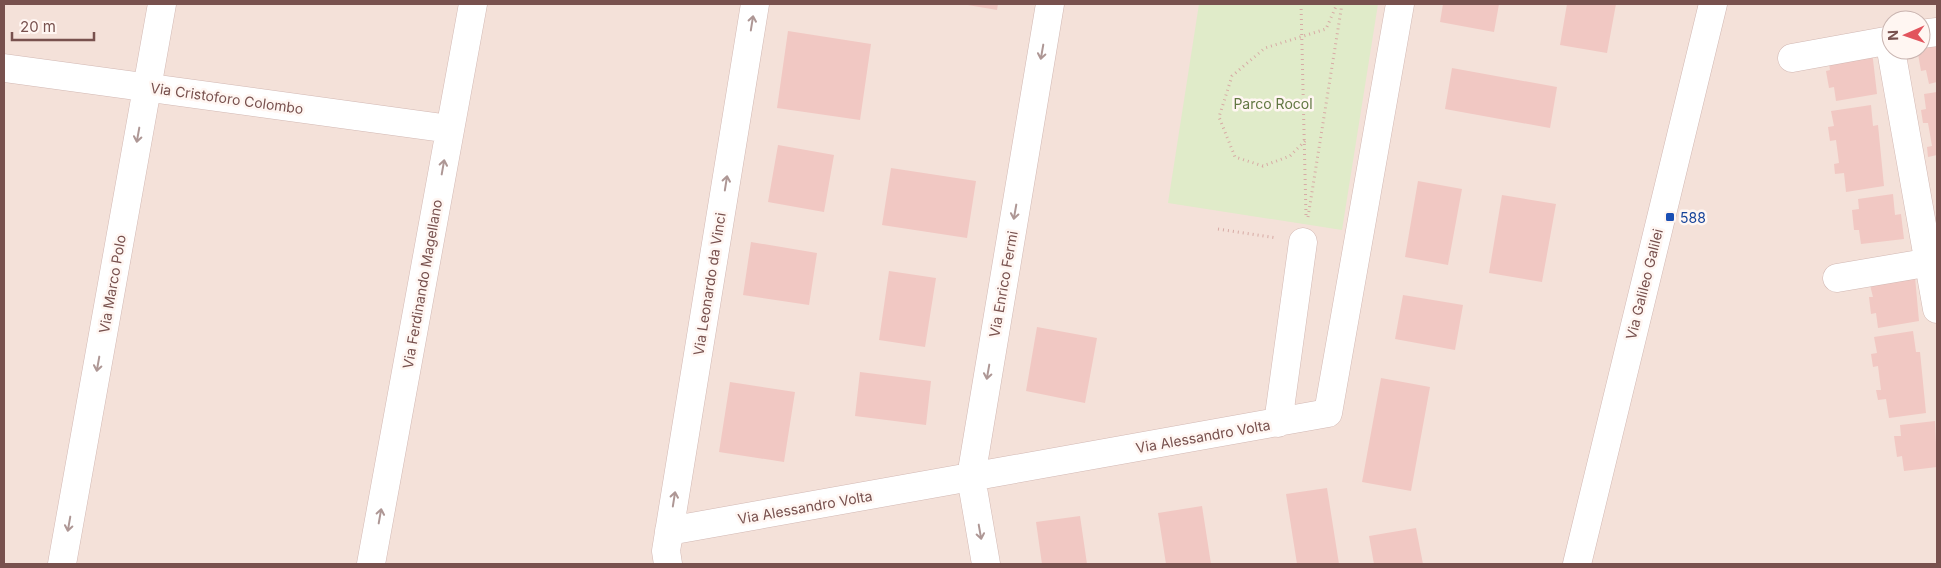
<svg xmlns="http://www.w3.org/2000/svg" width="1941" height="568" viewBox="0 0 1941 568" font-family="Inter,sans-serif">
  <rect width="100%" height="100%" fill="#fcf1eb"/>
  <!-- residential -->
  <path fill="#f4e1d9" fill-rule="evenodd" d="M4,4H1937V564H4ZM1891,20H1921V50H1891Z"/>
  <!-- green -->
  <path fill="#e0ebc9" d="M1199,4H1378L1342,230L1168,203Z"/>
  <!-- building -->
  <path fill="#f1c8c3" d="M962,4H998L997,10Z
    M1443,4H1499L1494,32L1440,22Z
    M1567,4H1616L1607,53L1560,45Z
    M788,31L871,44L860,120L777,108Z
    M1937,38V82L1929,84L1926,70L1921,71L1918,54L1923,53L1921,45Z
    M1872,51L1877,94L1836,101L1834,87L1829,88L1826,71L1830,70L1828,58Z
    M1452,68L1557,87L1550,128L1445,109Z
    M1937,92V155L1928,157L1927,147L1932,146L1928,123H1923L1921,110L1926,109L1924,94Z
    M1871,105L1873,126L1878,125L1884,186L1846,192L1844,173L1835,174L1834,164L1839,163L1836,140L1830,141L1828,127L1834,126L1831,111Z
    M778,145L834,155L824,212L768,202Z
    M891,168L976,181L967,238L882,225Z
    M1418,181L1462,189L1448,265L1405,257Z
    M1893,194L1895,215L1901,214L1904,239L1861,244L1859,230H1854L1852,210L1859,209L1858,199Z
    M1502,195L1556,204L1542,282L1489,273Z
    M751,242L817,253L809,305L743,295Z
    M889,271L936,278L925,347L879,340Z
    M1915,277L1919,321L1878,328L1876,313L1871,314L1869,297H1873L1870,285Z
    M1403,295L1463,305L1455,350L1395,339Z
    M1037,327L1097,338L1085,403L1026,391Z
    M1913,331L1916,352H1920L1926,413L1889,418L1886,399L1878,400L1876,390H1881L1878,366L1873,367L1871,354L1877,353L1874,337Z
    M860,372L931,381L926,425L855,416Z
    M1381,378L1430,387L1411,491L1362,482Z
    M730,382L795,392L784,462L719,452Z
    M1935,421L1937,467L1904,471L1902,456L1897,457L1894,436H1901L1900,425Z
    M1327,488L1339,564H1297L1286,494Z
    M1202,506L1211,564H1166L1158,513Z
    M1080,516L1087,564H1042L1036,522Z
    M1416,528L1423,564H1374L1369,536Z"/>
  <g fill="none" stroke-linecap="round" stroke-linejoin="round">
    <defs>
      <path id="minor" d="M1921,34L1937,32
        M1891,50L1937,309
        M1792,58L1891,40
        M4,68L450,129
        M1837,278L1937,261
        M1278,423L1303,242
        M669,531L1328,413L1400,4
        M62,564L162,4
        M371,564L473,4
        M668,564L666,551L755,4
        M986,564L971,477L1050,4
        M1577,564L1713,4"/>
    </defs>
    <!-- minor casing -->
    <use href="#minor" stroke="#d2b8b3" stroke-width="29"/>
    <!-- path -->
    <path stroke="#d7aba5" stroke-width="3" stroke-dasharray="1 4" stroke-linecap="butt" d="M1301,4L1306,216
      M1305,141L1290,156L1263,166L1235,157L1219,117L1232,76L1265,48L1326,29L1337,4
      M1308,217L1342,4
      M1218,229L1277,238"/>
    <!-- minor -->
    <use href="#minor" stroke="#fff" stroke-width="28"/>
  </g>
  <!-- one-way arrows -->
  <defs><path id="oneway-shaft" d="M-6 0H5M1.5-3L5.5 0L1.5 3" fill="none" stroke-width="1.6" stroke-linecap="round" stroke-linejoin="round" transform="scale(1.25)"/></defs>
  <g stroke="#ae9795">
    <use href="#oneway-shaft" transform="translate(752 23) rotate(-81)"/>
    <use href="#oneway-shaft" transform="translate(1042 52) rotate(100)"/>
    <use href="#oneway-shaft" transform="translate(138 135) rotate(100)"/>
    <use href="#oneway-shaft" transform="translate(443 167) rotate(-80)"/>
    <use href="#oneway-shaft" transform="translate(726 183) rotate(-81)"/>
    <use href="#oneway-shaft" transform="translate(1015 212) rotate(100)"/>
    <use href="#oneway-shaft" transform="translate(98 364) rotate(100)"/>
    <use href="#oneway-shaft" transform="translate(988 372) rotate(100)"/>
    <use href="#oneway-shaft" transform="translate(674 499) rotate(-81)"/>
    <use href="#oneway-shaft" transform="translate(380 516) rotate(-80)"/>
    <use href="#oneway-shaft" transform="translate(69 524) rotate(100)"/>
    <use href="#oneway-shaft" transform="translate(980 532) rotate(80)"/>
  </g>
  <!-- markers -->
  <rect fill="#1a4fb4" stroke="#fff6f2" stroke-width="2" x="1665" y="212" width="10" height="10" rx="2.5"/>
  <g text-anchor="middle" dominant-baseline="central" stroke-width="5" stroke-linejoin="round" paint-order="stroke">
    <!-- street labels -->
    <g font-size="14" fill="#78514e" stroke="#fff6f2">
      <text transform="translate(227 98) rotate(8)">Via Cristoforo Colombo</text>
      <text transform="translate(112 284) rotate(-80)">Via Marco Polo</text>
      <text transform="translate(422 284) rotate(-80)">Via Ferdinando Magellano</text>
      <text transform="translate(709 284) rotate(-81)">Via Leonardo da Vinci</text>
      <text transform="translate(1003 284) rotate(-80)">Via Enrico Fermi</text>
      <text transform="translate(1644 284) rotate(-76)">Via Galileo Galilei</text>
      <text transform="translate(1203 436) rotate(-10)">Via Alessandro Volta</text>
      <text transform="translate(805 507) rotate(-10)">Via Alessandro Volta</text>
    </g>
    <!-- park labels -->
    <g font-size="14" fill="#617742" stroke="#fff6f2">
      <text x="1273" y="103">Parco Rocol</text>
    </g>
    <!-- transit labels -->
    <g font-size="14" fill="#164399" stroke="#fff6f2" text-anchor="start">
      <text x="1680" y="217">588</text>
    </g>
  </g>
  <!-- border -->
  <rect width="1941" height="568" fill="none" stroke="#78514e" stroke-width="10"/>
  <!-- north arrow -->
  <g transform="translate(1906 35) rotate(268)"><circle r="24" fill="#fff6f2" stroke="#c9b4b0"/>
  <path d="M0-4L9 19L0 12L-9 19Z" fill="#e2545d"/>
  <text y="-8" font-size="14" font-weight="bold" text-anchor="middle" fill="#78514e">N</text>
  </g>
  <!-- scale -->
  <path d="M12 32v8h82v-8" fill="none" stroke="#78514e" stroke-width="2.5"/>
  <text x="20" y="32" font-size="15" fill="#78514e" stroke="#fff6f2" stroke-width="4" paint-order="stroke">20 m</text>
</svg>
